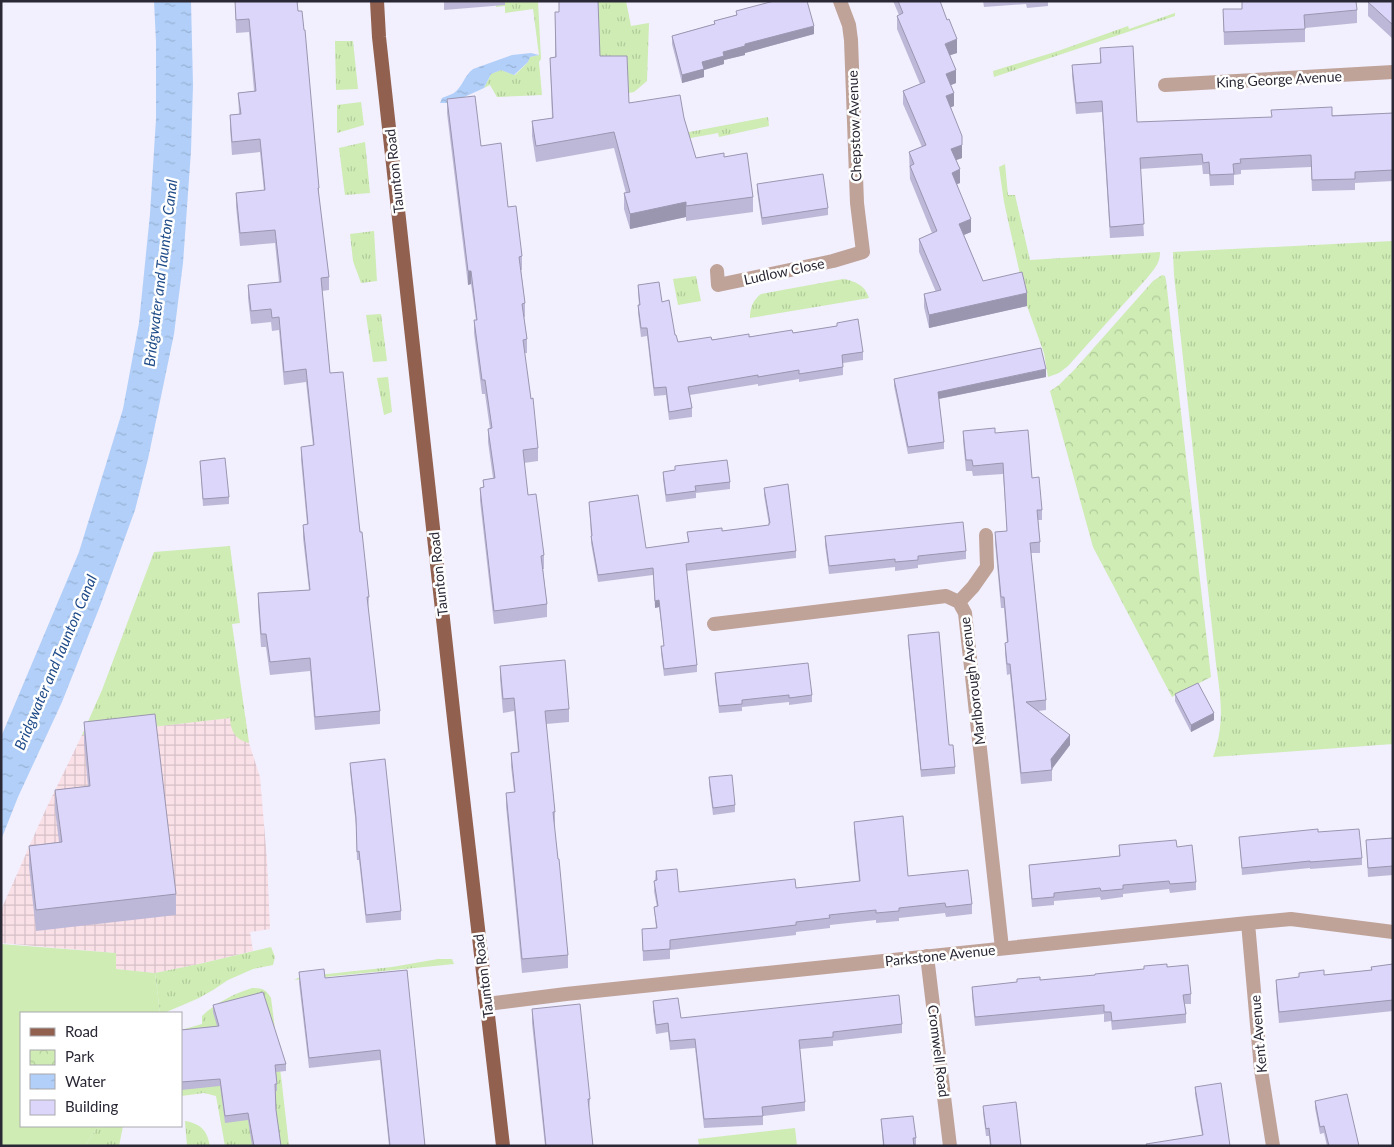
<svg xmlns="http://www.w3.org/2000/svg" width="1394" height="1147" viewBox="0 0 1394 1147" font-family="Lato,sans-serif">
  <defs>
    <pattern id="industrial-grid" width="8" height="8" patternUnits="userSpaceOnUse" patternTransform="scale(1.25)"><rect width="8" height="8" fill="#fae0e7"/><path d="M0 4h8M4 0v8" fill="none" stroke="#d6c0c7"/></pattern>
    <pattern id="grass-tufts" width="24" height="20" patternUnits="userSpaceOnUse" patternTransform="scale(1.25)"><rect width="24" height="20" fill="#ceecb3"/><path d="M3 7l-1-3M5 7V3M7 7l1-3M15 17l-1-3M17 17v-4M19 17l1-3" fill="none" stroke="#b1ca9b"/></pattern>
    <pattern id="park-crowns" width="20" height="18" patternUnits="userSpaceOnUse" patternTransform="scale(1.25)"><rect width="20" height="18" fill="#ceecb3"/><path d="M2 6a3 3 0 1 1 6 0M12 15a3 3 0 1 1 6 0" fill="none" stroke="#b1ca9b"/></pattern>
    <pattern id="water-ripples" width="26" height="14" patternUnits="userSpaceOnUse" patternTransform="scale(1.25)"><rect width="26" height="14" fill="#b1cff8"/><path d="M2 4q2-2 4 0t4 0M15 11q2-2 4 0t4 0" fill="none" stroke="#98b2d5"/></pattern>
  </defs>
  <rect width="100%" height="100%" fill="#f2effe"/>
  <!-- industrial -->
  <path fill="url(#industrial-grid)" d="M245,716L249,743L260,777L267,860L270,929L250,932L253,951L199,964L155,973L115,969V953L1,943V910L45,811L82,735Z"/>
  <!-- grass -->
  <path fill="url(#grass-tufts)" d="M496,1H538L541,59L539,62L542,95L497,97L490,85L484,88L491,74L501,70L515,75L528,62L530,57L539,55L533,9L505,13V6L496,7Z
    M598,1H626L631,26L649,23L647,81L634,92L628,93L600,72Z
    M1175,13V16L994,77L993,71L1058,51L1128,26L1129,29Z
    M335,41H353L358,89L336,90Z
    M361,102L364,125L337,133V105Z
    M768,117L769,126L719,137L718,133L685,139L684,133Z
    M365,142L370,193L345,195L339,148Z
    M1005,164L1008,195H1015L1030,260L1160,252C1160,264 1154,269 1147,278L1068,366L1059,373L1048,377L1044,353L1027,306L1004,202L999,167Z
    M374,231L377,281L361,283L353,261L350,234Z
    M1393,241V744L1213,757C1225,724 1221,698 1216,664L1174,275L1173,252Z
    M696,276L701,301L678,305L673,279Z
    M843,279C855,281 865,285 869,298L750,318C750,308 753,300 761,294Z
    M381,314L387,361L373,362L366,315Z
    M388,377L392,412L384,415L377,378Z
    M230,546L240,623L232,624L249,743C235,739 231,732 230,718L82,735L102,690L154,552Z
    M271,947L275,957L273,965L253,969L228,980L213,990L199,998L164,1013H160L155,973L199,964Z
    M438,959H452L454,964L294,980L300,977L392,967Z
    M252,988C262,988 266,989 271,998L281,1076L289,1146H225L216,1096L204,1093L181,1096V1030L202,1024V1016C216,1003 233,994 252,988Z
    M185,1121C201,1124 207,1130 210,1146H187Z
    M98,1126H123L119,1146H85Z"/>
  <!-- park -->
  <path fill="url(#park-crowns)" d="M1162,275L1165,276L1166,280L1211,677L1172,697L1093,547L1050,391L1059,385L1075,369L1153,281Z"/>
  <!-- garden -->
  <path fill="#ceecb3" d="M1,944L116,953V969L155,973L160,1013H21V1126H98L85,1146H1Z
    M795,1128L797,1146H699L698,1139Z"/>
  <!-- water -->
  <path fill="url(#water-ripples)" d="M154,1H191L193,85L191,151L183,263L174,334L148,459L135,510L100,606L62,702L18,797L1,840V737L79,552L123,409L139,323L150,214L156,119V42Z
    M531,53L539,55L530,57L528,62L514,75L501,70L491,74L484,88L451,103H440L442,98C446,96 451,95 454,93C463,86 464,76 473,69L512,55Z"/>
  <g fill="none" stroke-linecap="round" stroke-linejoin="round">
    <!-- minor -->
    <path stroke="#bfa298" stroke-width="14" d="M1165,85L1393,72
      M717,271L718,285L833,261L863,252L857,203L851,40L849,25L840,1
      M959,602L973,587L987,567L986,535
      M714,624L946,596L959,602L965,613L1002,948
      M1248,923L1261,1070L1273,1146
      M927,956L950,1146
      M487,1004L566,994L1248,923L1291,919L1393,932"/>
    <!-- primary -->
    <path stroke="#91604e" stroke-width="14" d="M377,1L379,37L456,737L503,1146"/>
  </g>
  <!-- wall -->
  <path fill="#beb8d8" d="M235,1H297L319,188V199L329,277V290L322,291L330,373L360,532L369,597L368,610L380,711V724L315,730L310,671L270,675L266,647H261L258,606V593L309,590L303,538V525L307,524L301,460V447L313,446L306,382L284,385L279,330L272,331L271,322L251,324L248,298V285L279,282L275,243L240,246L236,206V193L264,191L260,152L232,155L230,128V115L239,114L238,93L254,91L249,32L236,33Z
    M444,1H505V5L444,10Z
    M559,1H598L600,56L629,103L684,118L696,158L724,157L753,197V212L686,221V217L630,229L624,209V193H626L614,148L536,162L532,136V121L552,118L550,58L555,57V12H559Z
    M893,1H940L957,53L950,55L956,83L951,85L954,106L951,107L962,158L956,160L960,183L957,184L971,232L964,235L983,281L1027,306L929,328L924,307V294L936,292L919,252V239L932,233L910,179L909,152L922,147L903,104V91L920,84L897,29V16L899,15Z
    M983,1H1048V6L1027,8L1026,4L984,7Z
    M1242,1L1357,10V23L1305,28V42L1224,45L1223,9H1242Z
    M1393,1V39L1368,16V2Z
    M736,11L814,34L745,53V55L724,60V64L704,70V77L682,83L672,44V36L714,24V21L736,15Z
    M1100,48L1137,122L1393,113V181L1355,183V190L1312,191L1311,167L1241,170V174L1234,175V185L1210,186L1209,174H1203L1202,165L1140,169L1144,236L1110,238L1102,112L1076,114L1072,76V65L1100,63Z
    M447,99L481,146L508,207L522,256V270H521L525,303V317H524L527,339V353H524L538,448V461L524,463L528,495L544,555V569H543L547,604V617L494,624L480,501V488L483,487V480L493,478L488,442V429H490L485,394H482L474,333V320H476L471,284L468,285L447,113Z
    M757,184L828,208V215L762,225L757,191Z
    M638,285L662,302L678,342L793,333L837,326V323L863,352V360L843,363V375L799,382V379L758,386V384L690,395L692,408V417L669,420L666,395L654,396L647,336L641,337L638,313V305H639L638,293Z
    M1046,377L939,399L944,442V449L908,454L894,386V379Z
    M963,431L995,433L1032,478L1042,510V520H1038L1040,542V553H1031L1046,700V710L1038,711L1070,745L1052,769V781L1021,784L1010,674L1007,675L1005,653V643H1007L1004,608H1001L995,543V532L1007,531L1003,474L973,476L972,471H966L963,441Z
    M200,461L229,497V504L203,506Z
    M675,466L730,482V489L696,493V498L666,502L663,479V472L675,470Z
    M764,488L796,551V558L686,571L697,665V672L664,676L661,653V646H664L659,607L655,608L653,575L598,582L591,543V536L589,502L646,548L688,542L687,532L722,531L769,525L764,495Z
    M825,536L966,551V559L918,565V568L895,571V567L829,574L825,545Z
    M908,635L949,745L955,767V774L921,777L908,642Z
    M500,666L569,709V722L546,724L555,812V825L554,826L568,955V968L522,973L506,806V793L514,792L511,766V753L518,752L514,711L503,713L500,679Z
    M715,673L812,695V702L789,705V702L742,707V711L719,713L715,680Z
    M1175,694L1214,720L1191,732L1175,701Z
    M84,722L176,894V915L36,931L29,867V846L59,842L55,810V790L88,786L84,742Z
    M350,763L401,911V920L366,923L359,860H357L356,826L350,771Z
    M709,777L735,805V812L713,815L709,784Z
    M854,822L908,876L972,904V914L946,917L945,913L899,918V921L876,923V920L830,925V928L796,932V935L670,950V959L643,961L642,929L656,928L654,907H657L654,891L656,871L679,892L796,888L859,881L854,832Z
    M1318,832L1362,858V865L1310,869V868L1242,875L1239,837Z
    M1393,838V875L1368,877L1366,840Z
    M1119,845L1177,847L1196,882V890L1170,893L1169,889L1123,894V897L1101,900L1100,897L1054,901V905L1032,907L1029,873V865L1119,856Z
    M1393,964V1011L1279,1023L1276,990V980L1371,970V967Z
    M1167,967L1191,994V1004H1185L1186,1014V1023L1112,1030L1111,1021L1104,1022V1014L975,1026L972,996V987L1095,975Z
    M407,970L425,1146H389L380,1060L309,1068L299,983V972L325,978Z
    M653,1001L681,1018L902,1024V1033L833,1041V1046L800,1049L805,1102V1111L763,1116V1125L704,1128L695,1048L670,1050L668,1032L656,1034L653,1010Z
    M213,1005L286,1064V1071L276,1072L277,1084V1091H275L276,1110L281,1146H252L248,1120L225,1123L220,1086L181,1090V1030L217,1026L213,1012Z
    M532,1009L590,1099L589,1113L593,1146H545L532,1023Z
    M1195,1087L1230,1146L1202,1135L1195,1094Z
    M1315,1101L1359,1146H1327L1324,1133L1320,1134L1315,1108Z
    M983,1106L1021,1146H990L989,1136H986L983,1113Z
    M881,1119L916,1138V1145H914V1146H883Z"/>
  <!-- shaded-wall -->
  <path fill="#9b96b0" d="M814,26V34L745,53V55L724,60V64L704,70V77L682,83V75L702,62L723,52L745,44Z
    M957,39V53L945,57V44Z
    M956,70V83L946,87V74Z
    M954,93V106L946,109V96Z
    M962,145V158L951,162V149Z
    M960,169V183L952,186V173Z
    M686,202V217L630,229V214Z
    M971,219V232L959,237V224Z
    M468,271H471V284L468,285Z
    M1027,293V306L929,328V315Z
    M1046,369V377L938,399V392Z
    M659,600V607L655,608V601Z
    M1214,713V720L1191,732V725Z
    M1070,735V745L1051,770V759Z"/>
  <!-- building -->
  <path fill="#ddd6fb" stroke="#9b96b0" d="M235,1H297L298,11H302L304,30H305L319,188H318L329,277L321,278L330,373L343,372L360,532H362L369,597H367L370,623L380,711L315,717L310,658L270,662L266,634H261L258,593L310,590L303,525L308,524L301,447L314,445L306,369L284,372L279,317L272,318L271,309L251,311L248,285L281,282L275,230L240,233L236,193L265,190L260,139L232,142L230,115L241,114L238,93L256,91L249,19L236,20Z
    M559,1H598L600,56H627L629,103L680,95L684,118L696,158L724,153V157L747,153L753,197L686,206V202L630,214L624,193L630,192L614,132L536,146L532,121L553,118L550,58L556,57L555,12H559Z
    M774,1H807L814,26L745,44V46L723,52L724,56L702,62L704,69L682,75L672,36L715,24L714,21L737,15L736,11Z
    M898,1H940L947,20L949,19L957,39L945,44L956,70L946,74L954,93L946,96L962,136V145L951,149L960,169L952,173L971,219L959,224L983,281L1022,272L1027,293L929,315L924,294L941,290L919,239L937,231L910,166L914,164L909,152L926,145L903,91L925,82L897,16L903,13Z
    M1242,1H1356L1357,10L1304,15L1305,29L1224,32L1223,9H1242Z
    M1369,1H1393V25L1368,2Z
    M1133,46L1137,122L1272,117L1271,110L1332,107V116L1393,113V170L1355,172V179L1312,180L1311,155L1240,159L1241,163L1233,164L1234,174L1210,175L1209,162L1203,163L1202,154L1140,158L1144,224L1110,227L1102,101L1076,103L1072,65L1101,63L1100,48Z
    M475,96L481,146L501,143L508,207L516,206L522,256L519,257L525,303L522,304L527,339L523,340L531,399L533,398L538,448L523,450L528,495L536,494L544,555L541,556L547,604L494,611L480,488L484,487L483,480L495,478L488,429L492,428L485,380H482L474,320H477L471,271H468L447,99Z
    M823,174L828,208L762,218L757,184Z
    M659,282L662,302L669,300L675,335H676L678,342L711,337L712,340L749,334V337L792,330L793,333L837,326V323L858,319L863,352L842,355L843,367L799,374V370L758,377V375L688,387L692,408L669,412L666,387L654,388L647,328H641L638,305H640L638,285Z
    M1041,348L1046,369L938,392L944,442L908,447L894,379Z
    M995,428V433L1028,430L1032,478L1039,477L1042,510H1037L1040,542L1030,543L1046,700L1026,702L1070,735L1051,759L1052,770L1021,773L1010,664H1007L1005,643L1008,642L1004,597H1001L995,532L1007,531L1003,463L973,466L972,460H966L963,431Z
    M225,458L229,497L203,499L200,461Z
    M727,460L730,482L695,486L696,491L666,495L663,472L675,470V466Z
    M788,484L796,551L686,564L697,665L664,669L661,646H664L659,600L655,601L653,568L598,575L591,536H592L589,502L638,495L646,548L689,542L687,532L722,528V531L769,525V523H770L764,488Z
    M963,522L966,551L918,556V560L895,562V559L829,566L825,536Z
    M939,632L949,745H953L955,767L921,770L908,635Z
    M565,660L569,709L545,711L555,812H553L558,859H559L568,955L522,959L506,793L515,792L511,753L519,752L514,698L503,699L500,666Z
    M808,663L812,695L789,698V695L742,700V704L719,706L715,673Z
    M1198,683L1214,713L1191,725L1175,694Z
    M155,714L176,894L36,910L29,846L62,842L55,790L90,786L84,722Z
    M385,759L401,911L366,915L359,851L357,852L356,818L350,763Z
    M732,775L735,805L713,808L709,777Z
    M903,816L908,876L968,870L972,904L946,907L945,903L899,908V911L876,913V910L829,915L830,918L796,922V925L670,940V949L643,951L642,929L657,928L654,907L658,906L654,881L657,880L656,871L677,869L679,892L795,879L796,888L860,881L854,822Z
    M1318,829V832L1359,829L1362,858L1310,862V861L1242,868L1239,837Z
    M1393,838V866L1368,868L1366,840Z
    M1176,840L1177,847L1192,845L1196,882L1170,884L1169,881L1123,885V889L1101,891L1100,888L1054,893V897L1032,899L1029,865L1120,856L1119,845Z
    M1167,964V967L1188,965L1191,994L1183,995L1186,1014L1112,1021L1111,1012H1104V1005L975,1017L972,987L1017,982V979L1040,977V980L1095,975V974L1144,969V966Z
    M1393,964V1000L1279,1012L1276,980L1299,977V973L1324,970V975L1372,970L1371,967Z
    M324,969L325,978L407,970L425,1146H390L380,1050L309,1058L299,972Z
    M263,992L286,1064L275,1065L277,1084H275L276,1110L281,1146H254L248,1113L225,1116L220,1079L181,1082V1030L219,1026L213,1005Z
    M899,995L902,1024L833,1032V1037L799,1040L805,1102L762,1107L763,1116L704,1119L695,1039L670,1041L668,1023L656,1025L653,1001L678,998L681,1018Z
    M580,1004L590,1099H588L593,1146H546L532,1009Z
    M1221,1083L1230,1146H1147L1146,1144L1203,1135L1195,1087Z
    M1347,1094L1359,1146H1329L1324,1126L1320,1127L1315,1101Z
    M1016,1102L1021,1146H991L989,1128L986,1129L983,1106Z
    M913,1116L916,1138H913L914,1146H884L881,1119Z"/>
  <g text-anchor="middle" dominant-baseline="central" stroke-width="5" stroke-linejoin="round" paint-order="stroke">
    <!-- street labels -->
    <g font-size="14" fill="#2a2835" stroke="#fff">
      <text transform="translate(1279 79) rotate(-3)">King George Avenue</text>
      <text transform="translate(854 126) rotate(-92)">Chepstow Avenue</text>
      <text transform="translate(394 171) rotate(-96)">Taunton Road</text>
      <text transform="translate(784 271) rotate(-12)">Ludlow Close</text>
      <text transform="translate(438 574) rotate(-96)">Taunton Road</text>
      <text transform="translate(972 681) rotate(-97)">Marlborough Avenue</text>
      <text transform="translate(940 955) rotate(-6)">Parkstone Avenue</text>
      <text transform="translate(483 976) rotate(-97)">Taunton Road</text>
      <text transform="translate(1258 1034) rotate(-95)">Kent Avenue</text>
      <text transform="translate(939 1051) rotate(83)">Cromwell Road</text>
    </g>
    <!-- water labels -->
    <g font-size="15" font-style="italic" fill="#1e4b88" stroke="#fff">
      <text transform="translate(160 273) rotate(-83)">Bridgwater and Taunton Canal</text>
      <text transform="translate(55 662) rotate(-67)">Bridgwater and Taunton Canal</text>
    </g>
  </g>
  <!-- border -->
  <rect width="1394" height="1147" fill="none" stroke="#2a2835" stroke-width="5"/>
  <!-- legend -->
  <rect x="20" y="1012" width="162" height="115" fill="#ffffff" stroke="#aaa9ae"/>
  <rect x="30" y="1028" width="25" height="8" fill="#91604e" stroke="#aaa9ae"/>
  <text x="65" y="1037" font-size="15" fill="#2a2835">Road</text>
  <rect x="30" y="1050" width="25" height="15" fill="url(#park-crowns)" stroke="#aaa9ae"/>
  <text x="65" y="1062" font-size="15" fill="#2a2835">Park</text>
  <rect x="30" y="1074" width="25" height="15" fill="url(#water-ripples)" stroke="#aaa9ae"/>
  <text x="65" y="1087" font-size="15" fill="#2a2835">Water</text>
  <rect x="30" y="1100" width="25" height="15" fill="#ddd6fb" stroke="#aaa9ae"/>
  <text x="65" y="1112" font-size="15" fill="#2a2835">Building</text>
</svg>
